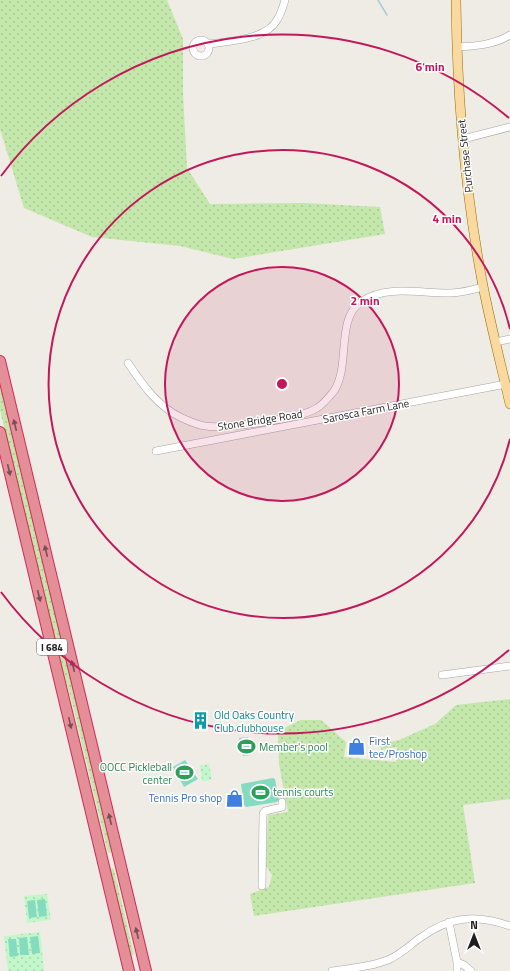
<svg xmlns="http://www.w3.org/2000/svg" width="510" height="971" viewBox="0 0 510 971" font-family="'Titillium Web',sans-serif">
  <defs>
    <pattern id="grass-dots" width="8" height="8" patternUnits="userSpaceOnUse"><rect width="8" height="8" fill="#c4e7ab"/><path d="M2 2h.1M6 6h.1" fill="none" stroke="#a8c693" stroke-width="1.8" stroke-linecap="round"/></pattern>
    <pattern id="park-dots" width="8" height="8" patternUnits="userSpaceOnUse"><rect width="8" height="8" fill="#c2f7ca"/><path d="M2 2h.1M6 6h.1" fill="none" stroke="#a6d3ad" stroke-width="1.8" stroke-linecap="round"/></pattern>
  </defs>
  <rect width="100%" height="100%" fill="#eeece4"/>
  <!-- grass -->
  <path fill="url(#grass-dots)" d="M0,0H167L183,39V94L187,168L210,204L304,203L380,207L385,234L233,259L180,246L92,237L24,208L0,129Z
    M0,381L103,811L112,852L108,853L73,706L59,656L0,410Z
    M510,699V799L463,805L475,883L254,916L250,894L269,887L272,875L266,866L268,815L288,812L279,764L278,731L301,720H321L346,742L344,757L396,762L397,747L381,750L380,744L399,740L435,724L456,705Z
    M112,868L114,869L134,954L131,956L110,869Z"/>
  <!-- park -->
  <path fill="url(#park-dots)" d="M209,764L212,780L202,781L200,765Z
    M47,894L51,920L27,923L24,896Z
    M40,932L44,971H8L4,936Z"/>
  <!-- pitch -->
  <path fill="#84dbc0" d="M185,760L198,779L184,787L173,767Z
    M273,778L275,779L279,800L277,802L246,807L244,805L241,784Z
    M45,899L47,916L39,917L37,900Z
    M35,900L37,917L29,918L27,901Z
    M38,936L40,953L32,954L30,937Z
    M27,937L29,955H20L19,938Z
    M8,939H16L18,956L10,957Z"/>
  <!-- water -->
  <path fill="#a6cbdb" d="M248,737L251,755L243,756L239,738Z"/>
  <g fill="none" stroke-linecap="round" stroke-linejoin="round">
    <!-- stream -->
    <path stroke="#a6cbdb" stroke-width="1.5" d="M378,0L387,15"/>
    <defs>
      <path id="minor" d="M193 48a8 8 0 1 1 16 0a8 8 0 1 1-16 0Z
        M209,44C229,41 266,40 277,20C281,14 283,7 285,0
        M457,47C475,46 494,45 510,35
        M463,139L510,127
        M496,342L510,339
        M128,363C142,384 158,407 182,418C189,421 197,425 205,426C225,429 300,419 317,408C324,404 329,397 334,391C351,365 335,319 362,301C388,284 422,294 451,293C462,293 472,290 483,287
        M156,451L506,384
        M442,675L510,666
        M262,886L263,814L265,811L282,807V802
        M449,922L457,962
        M332,971C351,968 372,967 390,959C401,954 410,945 420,938C450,916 476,914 510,926
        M457,971V962L464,965L471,971"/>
      <path id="major" d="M456,0C457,96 465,192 483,286C491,326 501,365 510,404"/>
      <path id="highway" d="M0,361L146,971
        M0,432L129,971"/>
    </defs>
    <!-- minor casing -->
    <use href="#minor" stroke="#a5a5a5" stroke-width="8"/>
    <!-- major casing -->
    <use href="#major" stroke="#936e05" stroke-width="10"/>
    <!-- highway casing -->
    <use href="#highway" stroke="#d42957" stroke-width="12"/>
    <!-- minor -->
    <use href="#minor" stroke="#fff" stroke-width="7"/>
    <!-- major -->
    <use href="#major" stroke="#f9d99f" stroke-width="9"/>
    <!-- highway -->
    <use href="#highway" stroke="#e48e97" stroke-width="10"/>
  </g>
  <!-- one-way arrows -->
  <defs><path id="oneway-solid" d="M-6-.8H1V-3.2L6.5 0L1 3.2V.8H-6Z"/></defs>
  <g fill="#775054">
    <use href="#oneway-solid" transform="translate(15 425) rotate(-103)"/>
    <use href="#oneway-solid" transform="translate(9 470) rotate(76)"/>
    <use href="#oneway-solid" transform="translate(46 551) rotate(-103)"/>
    <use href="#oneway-solid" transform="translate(39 596) rotate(76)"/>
    <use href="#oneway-solid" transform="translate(73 666) rotate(-104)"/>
    <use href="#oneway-solid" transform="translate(70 723) rotate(77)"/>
    <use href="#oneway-solid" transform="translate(110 819) rotate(-103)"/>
    <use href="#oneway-solid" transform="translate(137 933) rotate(-103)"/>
  </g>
  <!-- distance rings -->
  <circle cx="282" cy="384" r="117" fill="#c2185b" fill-opacity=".12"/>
  <g fill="none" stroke="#c2185b" stroke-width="2">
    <circle cx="282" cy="384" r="117"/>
    <path d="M510 439A234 234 0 1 1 510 329"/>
    <path d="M509 650A350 350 0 0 1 1 592M1 176A350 350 0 0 1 509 118"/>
  </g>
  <!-- icons -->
  <defs>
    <symbol id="building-bare" viewBox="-9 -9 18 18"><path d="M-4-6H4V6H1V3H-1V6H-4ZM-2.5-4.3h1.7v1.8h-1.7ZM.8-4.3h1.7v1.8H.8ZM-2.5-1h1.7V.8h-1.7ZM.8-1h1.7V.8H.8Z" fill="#0f9aa8" stroke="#fff" stroke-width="2.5" paint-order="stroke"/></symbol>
    <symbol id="stadium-bare" viewBox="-9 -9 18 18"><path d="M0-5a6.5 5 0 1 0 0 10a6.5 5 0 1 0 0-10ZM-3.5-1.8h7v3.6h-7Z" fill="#2e9e5b" stroke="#fff" stroke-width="2.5" paint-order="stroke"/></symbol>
    <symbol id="shop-bare" viewBox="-9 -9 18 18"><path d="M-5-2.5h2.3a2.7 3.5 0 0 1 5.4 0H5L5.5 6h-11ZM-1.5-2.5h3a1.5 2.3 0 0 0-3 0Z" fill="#3f7fe0" stroke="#fff" stroke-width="2.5" paint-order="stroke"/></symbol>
  </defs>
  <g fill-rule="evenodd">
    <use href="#building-bare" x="188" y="708" width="25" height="25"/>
    <use href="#stadium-bare" x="234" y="734" width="25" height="25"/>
    <use href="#shop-bare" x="344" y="734" width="25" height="25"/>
    <use href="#stadium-bare" x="172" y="760" width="25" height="25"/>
    <use href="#stadium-bare" x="248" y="780" width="25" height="25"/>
    <use href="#shop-bare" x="222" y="786" width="25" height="25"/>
  </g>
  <g text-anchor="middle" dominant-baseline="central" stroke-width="3" stroke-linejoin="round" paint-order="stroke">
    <!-- shield labels -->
    <rect fill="#fff" stroke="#626262" stroke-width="1" x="37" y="639" width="30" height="16" rx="3"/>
    <g font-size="10" font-weight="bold" fill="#1e1e1e">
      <text x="52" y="647">I 684</text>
    </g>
    <!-- street labels -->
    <g font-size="11" fill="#1e1e1e" stroke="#fff">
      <text transform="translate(465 156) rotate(-96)">Purchase Street</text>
      <text transform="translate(366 411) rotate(-11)">Sarosca Farm Lane</text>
      <text transform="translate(260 420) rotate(-9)">Stone Bridge Road</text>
    </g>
    <!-- culture labels -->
    <g font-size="11" fill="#0d838f" stroke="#fff" text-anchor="start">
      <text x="214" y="715">Old Oaks Country<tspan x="214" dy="13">Club clubhouse</tspan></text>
    </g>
    <!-- shop labels -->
    <g font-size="11" fill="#366cbe" stroke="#fff" text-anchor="start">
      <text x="369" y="741">First<tspan x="369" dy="13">tee/Proshop</tspan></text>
      <text x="222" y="798" text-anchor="end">Tennis Pro shop</text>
    </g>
    <!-- leisure labels -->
    <g font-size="11" fill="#27864d" stroke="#fff" text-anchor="start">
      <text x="259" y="747">Member's pool</text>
      <text x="172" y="767" text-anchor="end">OOCC Pickleball<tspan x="172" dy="13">center</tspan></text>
      <text x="273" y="792">tennis courts</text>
    </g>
  </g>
  <circle cx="282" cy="384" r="6" fill="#c2185b" stroke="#fff" stroke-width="2"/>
  <g font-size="12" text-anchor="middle" font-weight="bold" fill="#c2185b" stroke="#fff" stroke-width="3" stroke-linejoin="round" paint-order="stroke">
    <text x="430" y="71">6 min</text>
    <text x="447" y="223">4 min</text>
    <text x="365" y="305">2 min</text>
  </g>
  <!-- north arrow -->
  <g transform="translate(474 935)" stroke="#ffffff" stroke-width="3" paint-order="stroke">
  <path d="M0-3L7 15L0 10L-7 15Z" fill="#1e1e1e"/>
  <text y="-6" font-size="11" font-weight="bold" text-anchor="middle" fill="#1e1e1e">N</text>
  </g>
</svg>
